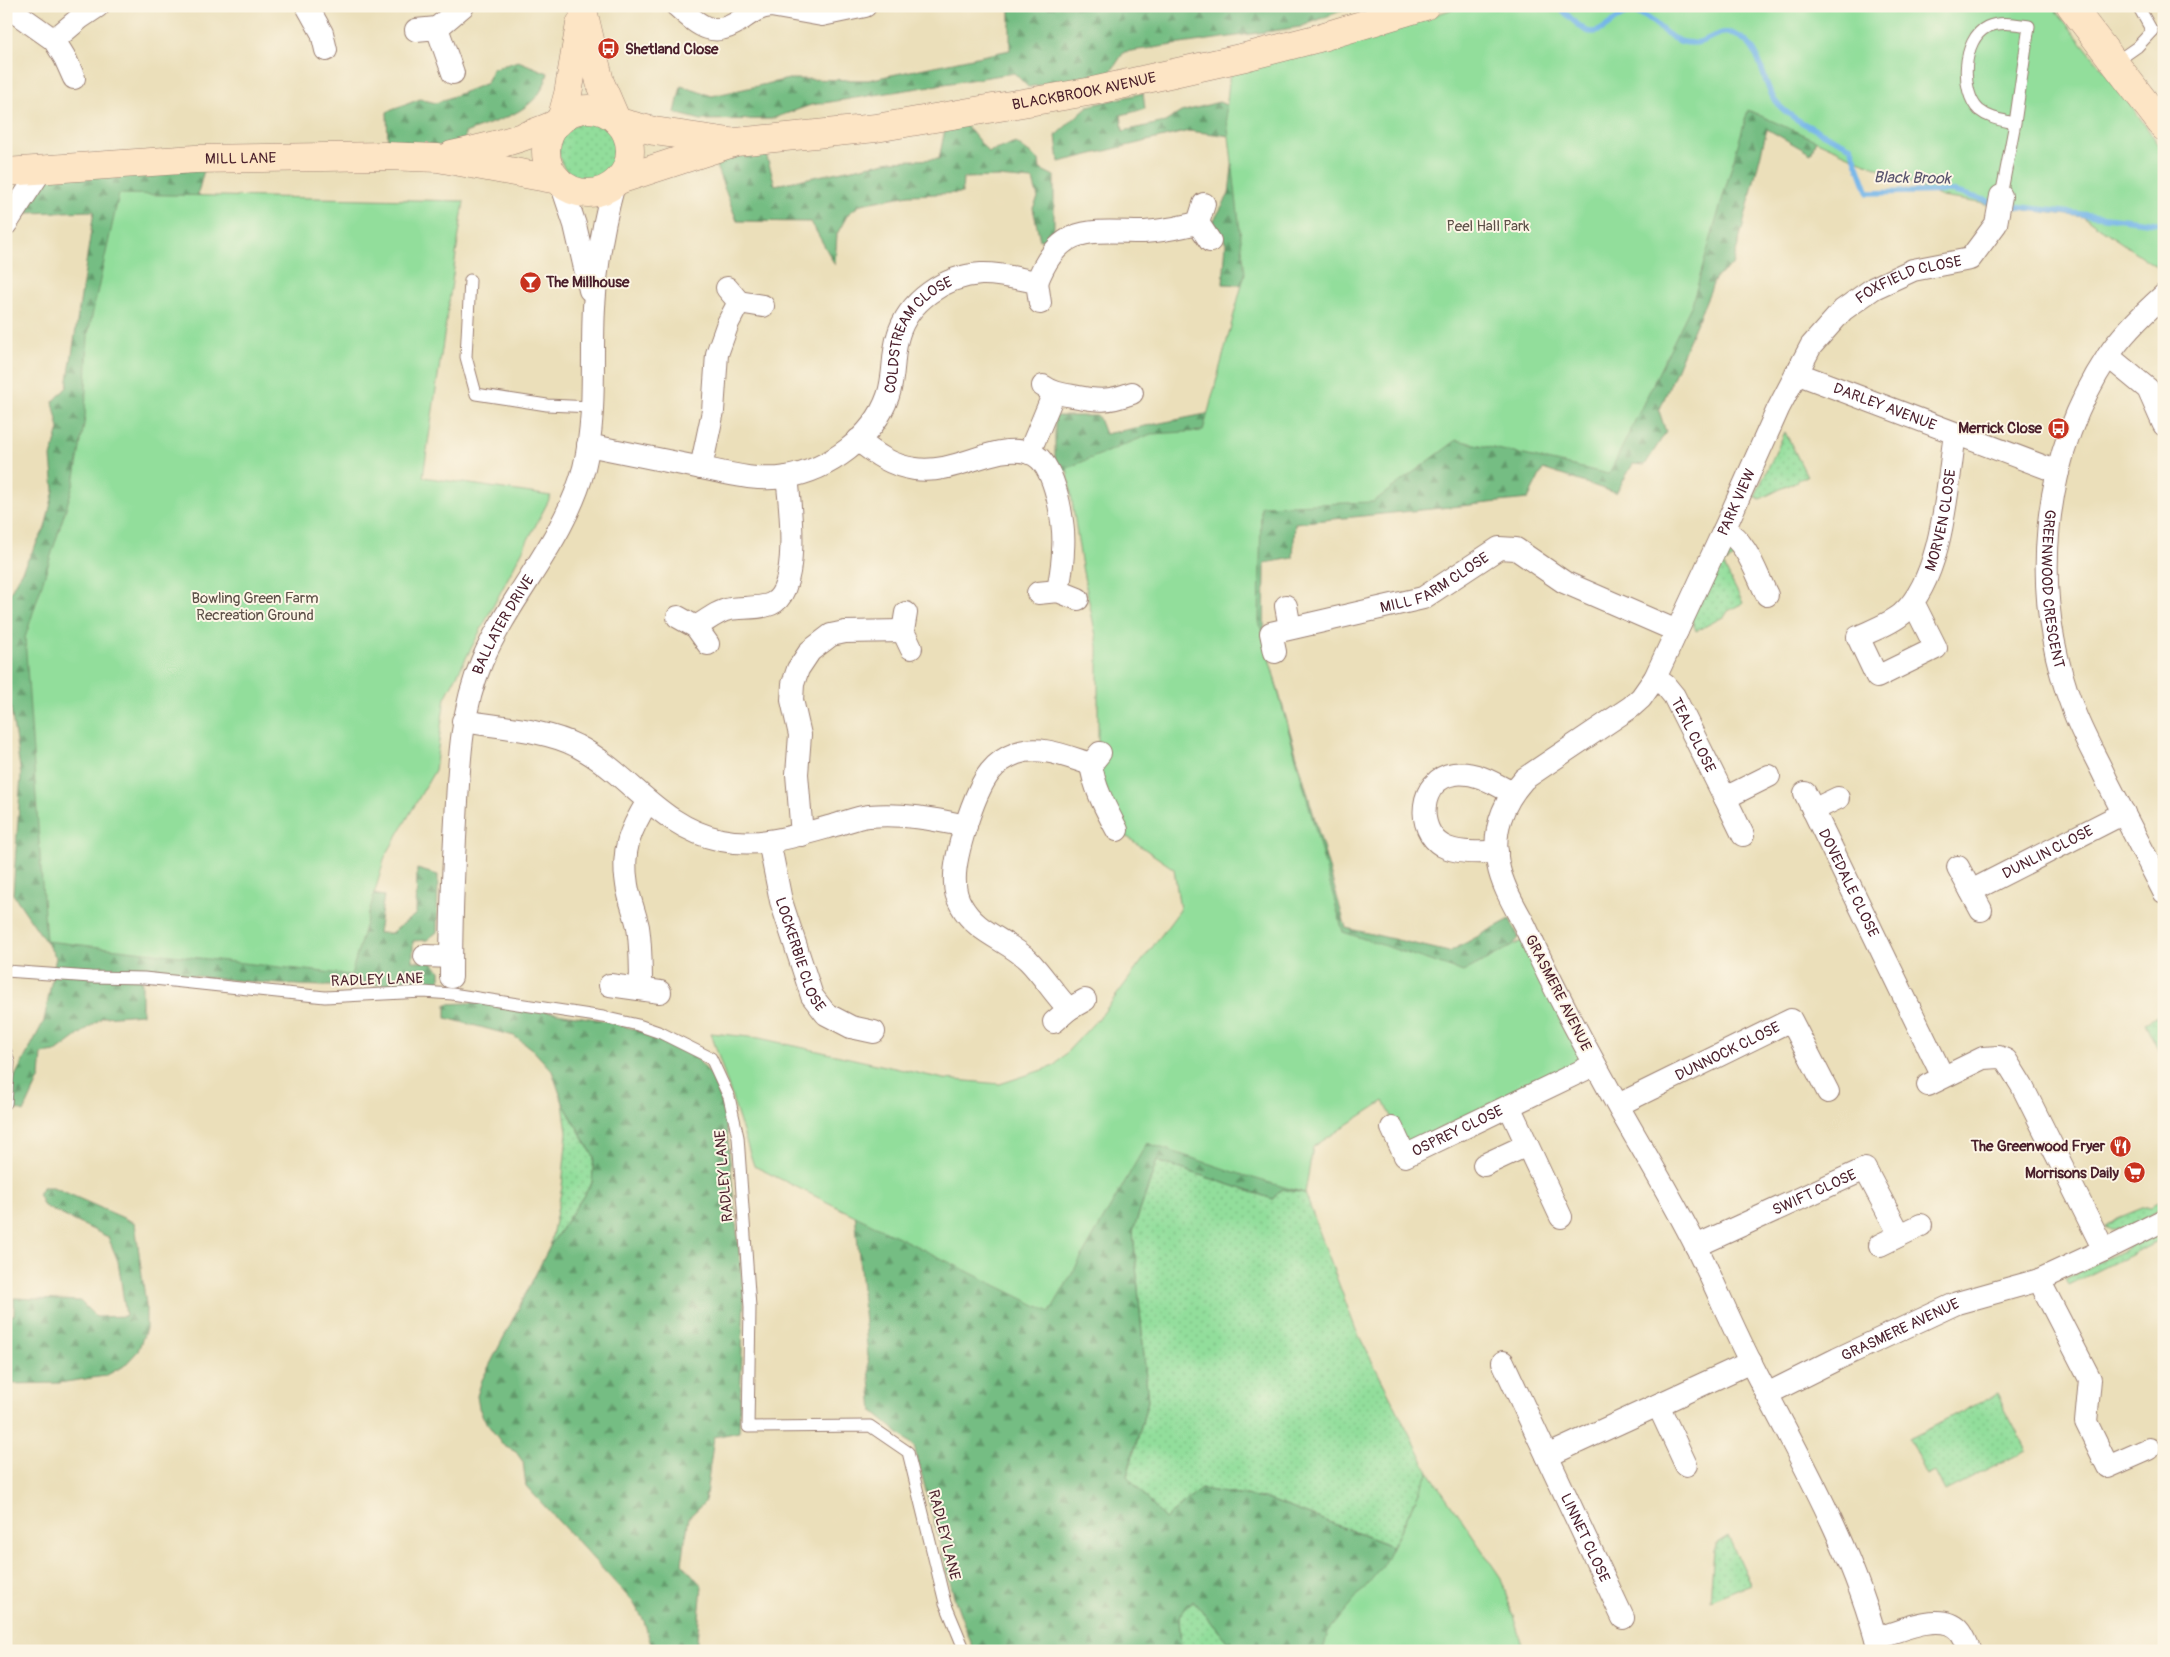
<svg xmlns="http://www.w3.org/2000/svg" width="2170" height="1657" viewBox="0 0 2170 1657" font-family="Pangolin,sans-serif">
  <defs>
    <pattern id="grass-dots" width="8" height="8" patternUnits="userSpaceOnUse" patternTransform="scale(1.25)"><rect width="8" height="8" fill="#92de9b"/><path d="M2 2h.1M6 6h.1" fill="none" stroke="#7fbe86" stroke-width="1.8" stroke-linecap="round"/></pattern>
    <pattern id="forest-firs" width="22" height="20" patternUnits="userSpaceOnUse" patternTransform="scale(1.25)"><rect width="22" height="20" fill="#75bd83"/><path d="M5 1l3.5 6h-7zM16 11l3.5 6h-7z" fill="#62996b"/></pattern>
  </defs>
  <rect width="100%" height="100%" fill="#fcf5e5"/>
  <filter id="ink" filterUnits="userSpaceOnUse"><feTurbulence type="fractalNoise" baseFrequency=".02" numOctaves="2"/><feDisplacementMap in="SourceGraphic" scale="10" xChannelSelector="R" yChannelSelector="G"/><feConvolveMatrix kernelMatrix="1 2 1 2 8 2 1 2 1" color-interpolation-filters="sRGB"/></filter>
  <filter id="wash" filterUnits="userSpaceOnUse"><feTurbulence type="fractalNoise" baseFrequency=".0096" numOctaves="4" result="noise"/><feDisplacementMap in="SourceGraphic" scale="20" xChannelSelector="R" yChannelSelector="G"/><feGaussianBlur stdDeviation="1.12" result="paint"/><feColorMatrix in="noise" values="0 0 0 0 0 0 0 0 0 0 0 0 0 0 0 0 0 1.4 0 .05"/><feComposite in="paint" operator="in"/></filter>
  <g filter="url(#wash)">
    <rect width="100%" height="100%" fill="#ebdfba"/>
    <!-- grass -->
    <path fill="url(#grass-dots)" stroke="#6e7e63" d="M559 151a29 29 0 1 1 58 0a29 29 0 1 1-58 0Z
      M1785,432L1807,476L1760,499L1755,496Z
      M1727,546L1740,555L1723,564L1743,603L1728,611L1725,616L1696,631L1691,618Z
      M2160,1015L2164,1024V1048L2159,1051L2145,1023Z
      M563,1103L594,1157L592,1183L550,1246L562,1187L567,1132Z
      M1157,1161L1273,1199L1281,1189L1305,1193L1356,1330L1429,1472L1392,1546L1270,1500L1201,1489L1165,1519L1127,1477L1148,1401L1133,1231Z
      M2157,1201L2164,1203C2154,1215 2120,1236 2105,1227L2118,1218L2145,1207H2150Z
      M2164,1230V1238L2069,1285L2066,1278Z
      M1997,1394L2026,1450L1945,1491L1935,1471L1927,1475L1909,1439Z
      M1728,1536L1750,1584L1710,1600L1714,1550L1717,1543Z
      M1193,1600L1235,1651H1181L1179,1616Z"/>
    <!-- forest -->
    <path fill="url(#forest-firs)" stroke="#606e57" d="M1010,6H1363L1351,7L1300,27L1124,52L1110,73L1028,87L1014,73L811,105L771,119L701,120L675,113L681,86L712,96L789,79L868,80L1010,50Z
      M518,61L548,73C539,113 499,119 465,133L464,147L388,146L387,112L420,99L436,103L487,83L492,69Z
      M1707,82L1818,133L1811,154L1767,129L1733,265L1716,277L1659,411L1666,432L1645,465L1633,464L1616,493L1543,469L1528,499L1295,523L1293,558L1265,563L1264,641L1346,928L1449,952L1510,919L1519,938L1497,962L1454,1021L1300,1149L1305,1193L1281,1189L1273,1199L1157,1161L1133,1231L1148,1401L1127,1476L1165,1519L1201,1489L1270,1500L1392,1546L1351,1651H1235L1193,1600L1179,1616L1181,1651H974L955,1600L914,1446L873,1412L852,1179L1052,1194L1184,913L1095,468L1055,472V416H1098L1105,434L1231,409Z
      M1143,93L1145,109L1121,115L1123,131L1165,122L1181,112L1219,102L1236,109L1270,286L1223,284L1226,243L1213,222L1229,194L1234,150L1231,136L1189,131L1059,162L1056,135L1088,106Z
      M966,125L988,152L1016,143L1039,160L1040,169L1054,176V240H1040L1033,208L1038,198L1033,180L998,177L963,178L962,193L909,195L861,204L848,214L837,234L835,265L811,222L737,221L714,161L765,150L775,185L891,161L939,159L945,129Z
      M205,166L196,201L363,892L384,896L378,933H391L416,914L417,869L438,875L437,932L427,940L413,941V961L432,962L440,971V984C402,983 364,986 326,986C260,985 193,975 127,969L142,980V1014L103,1017L56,1052L42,1054L40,1077L24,1112L13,1108L12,1082L44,1021L56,957L13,894L21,775L8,689L7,598L45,528L54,490L51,457L59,429L53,402L67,387L94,211L26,213L33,176Z
      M486,1002L602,1020L658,1036L693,1054L713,1077L725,1112L744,1300L739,1432L714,1437L705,1502L689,1517L682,1563L702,1586L696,1651H653L644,1621L633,1602L526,1486L523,1462L516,1452L504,1446L485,1421L479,1408L477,1396L482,1380L550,1246L592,1183L594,1157L563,1103L552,1071L533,1050L514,1036L446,1018V1004Z
      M43,1187H53L135,1223L146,1305V1329L138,1351L124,1366L105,1376L59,1383L6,1384V1315H14V1298L80,1301L96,1317L126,1316L118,1261L108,1237L44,1206L38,1194Z"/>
    <!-- park -->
    <path fill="#92de9b" stroke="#6e7e63" d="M1462,6H2052L2123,94L2164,152V272L2084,217L2011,208L1942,197L1748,110L1692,304L1609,474L1457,440L1373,502L1261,506L1259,621L1343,932L1463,972L1529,937L1587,1052L1575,1063L1406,1145L1384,1101L1313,1147L1305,1193L1246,1176L1147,1143L1050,1312L754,1166L711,1033L759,1038L944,1079L1000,1084L1054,1066L1104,1012L1180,910L1174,869L1120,832L1098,787V646L1082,567L1067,468L1151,434L1203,431L1245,273L1226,111L1230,71L1383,32Z
      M119,194L464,201L423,477L551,496L445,698L435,770L385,857L351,975L46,941L25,638L74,483L85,418L88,334Z
      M1429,1472L1501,1578L1524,1651H1323L1328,1632L1382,1567Z"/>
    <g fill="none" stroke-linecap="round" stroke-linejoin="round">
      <!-- stream -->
      <path stroke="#74b6e9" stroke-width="5.5" d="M1558,6C1565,12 1579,28 1587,31C1604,38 1616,10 1634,13C1658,16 1663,43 1693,43C1709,43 1718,27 1736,35C1764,47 1760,81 1776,102C1792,122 1828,135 1851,147L1868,193L1952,191L1995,203
        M2005,205L2164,224"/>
    </g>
  </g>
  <g filter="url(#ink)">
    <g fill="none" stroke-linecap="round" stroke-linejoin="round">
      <defs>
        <path id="lane" d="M2114,63L2137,47L2152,31L2138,6
          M2001,196L2015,123L2029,26C2015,24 2000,21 1987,27C1962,39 1960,92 1979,110C1990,119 2002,120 2015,123
          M470,280L466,357L476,394L547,405L592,407
          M6,971L91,977L144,978L325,997L423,992L452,994L603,1017L638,1025L661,1033L711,1058L729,1097L738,1137L750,1307L748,1427L870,1426L908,1452L945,1603L965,1651
          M6,1052L9,1063L6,1103"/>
        <g id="street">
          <path d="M6,6L54,40L65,58L74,78"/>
          <path d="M307,6L322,33L326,50"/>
          <path d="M677,6C699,26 714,40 742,19C752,12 759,7 771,6"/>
          <path d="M771,6L822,15L865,6"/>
          <path d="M437,28L463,6"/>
          <path d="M416,30L437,28L453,73"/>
          <path d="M54,40L80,18L98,6"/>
          <path d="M561,183L575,225L590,290"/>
          <path d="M1204,204L1198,223L1210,241"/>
          <path d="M6,224L42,169"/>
          <path d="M1037,282C1059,225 1088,231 1140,232C1160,232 1179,227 1198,223"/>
          <path d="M727,288L739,302L763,306"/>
          <path id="s1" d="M2164,295C2144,313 2122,334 2108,356C2040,460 2029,594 2073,709C2082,734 2096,757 2107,781C2126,818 2145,855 2164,892"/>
          <path d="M2108,356L2148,389L2164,425"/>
          <path id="s2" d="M1796,373L2058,472"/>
          <path d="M1043,386C1053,393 1061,394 1073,396C1098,401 1108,402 1132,393"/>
          <path d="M858,440C875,454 892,466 915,469C946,473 971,458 1000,452C1013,450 1029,449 1040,459C1057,477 1065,526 1063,550C1063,564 1060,578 1058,591"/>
          <path id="s3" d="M588,445C623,452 658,459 692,466C723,472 754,482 786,477C829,470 874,437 888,396C895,376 892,355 898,336C908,301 945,276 981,274C999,273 1019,279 1037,282L1040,303"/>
          <path d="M1029,453L1054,393"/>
          <path d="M701,468L713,411L717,354L728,323L739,302"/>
          <path d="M1724,530C1747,541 1756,574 1767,595"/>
          <path d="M1038,593L1058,591L1078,599"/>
          <path id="s4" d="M1913,602L1936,648L1877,677L1858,637C1873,630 1890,624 1902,614C1943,577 1947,487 1955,434"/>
          <path d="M1286,606L1290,628"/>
          <path d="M906,613L903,631L911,648"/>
          <path d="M678,617L696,627L708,644"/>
          <path d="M696,627C706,621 718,611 730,609C742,607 759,609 771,604C801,592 790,503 787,477"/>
          <path id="s5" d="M1275,652L1271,633L1423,598L1499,548L1516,549L1564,582L1677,631"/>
          <path id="s6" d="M1655,678L1665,685L1674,696L1725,798L1769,776"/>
          <path d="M463,721C497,727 548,730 577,746C629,773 660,828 721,840C758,848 796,836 832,826C844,823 857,817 869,816C902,813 933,819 966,826"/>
          <path d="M1100,753L1091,764C1094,788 1106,809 1117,830"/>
          <path id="s7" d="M1805,793L1943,1077"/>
          <path d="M1725,798L1743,835"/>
          <path d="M1813,810L1838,798"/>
          <path d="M802,835L797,774L800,735L792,700L793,684L798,669L810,651L831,635L845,632L903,631"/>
          <path id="s8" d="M769,841L781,901L812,996L826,1014L851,1027L874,1032"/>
          <path d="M1497,852C1480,852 1458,854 1443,846C1415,830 1419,779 1454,774C1475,771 1494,783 1512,793"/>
          <path d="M1958,867L1981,910"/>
          <path id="s9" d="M1971,891L2124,813"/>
          <path d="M425,956L451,957"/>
          <path id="s10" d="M451,977C451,925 453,872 456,820C459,766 460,712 482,661C511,594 565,540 584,468C597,415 591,360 594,307C596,265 603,224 614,184"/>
          <path d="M610,985L660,992"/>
          <path d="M641,989C641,968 641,947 638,927C635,913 629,899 627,885C621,850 630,830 648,801"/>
          <path d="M1069,1009C1054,994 1043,975 1028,960C1006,939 976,933 961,905C957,898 955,891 955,883C953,858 974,792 990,772C997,763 1006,757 1017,753C1042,745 1067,757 1091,764"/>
          <path d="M1054,1022L1069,1009L1085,1000"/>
          <path d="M1928,1085L1983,1058L1999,1057L2006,1060L2022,1086L2104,1250"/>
          <path id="s11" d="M1618,1105L1791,1020L1828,1092"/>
          <path d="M1509,1106L1561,1217"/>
          <path id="s12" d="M1392,1128L1405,1156L1594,1065"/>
          <path d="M1484,1165L1527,1145"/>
          <path d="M1880,1245L1921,1225"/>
          <path id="s13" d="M1696,1246L1865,1169L1900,1235"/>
          <path d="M2039,1280L2090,1379L2086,1422L2108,1467L2149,1449"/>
          <path id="s14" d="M1503,1362L1623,1618"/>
          <path id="s15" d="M1767,1394L1837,1359L1957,1303L2039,1280L2104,1250L2164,1220"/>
          <path d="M1658,1405L1686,1465"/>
          <path d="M1547,1456L1751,1362"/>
          <path d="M1876,1638C1897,1631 1941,1611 1959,1630C1964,1635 1967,1644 1970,1651"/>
          <path id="s16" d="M1879,1651C1854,1551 1802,1462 1755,1371C1734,1331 1717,1289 1697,1248C1673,1200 1645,1154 1619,1108C1586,1048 1553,988 1525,926C1515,907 1502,886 1498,864C1492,831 1502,804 1524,779L1631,707L1641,698L1655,678L1724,530L1778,409L1811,346L1843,310L1874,288L1913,270L1970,259L1996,224L2001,196"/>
        </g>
        <g id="secondary">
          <path d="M582,6L600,82L616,119"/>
          <path d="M2071,6L2164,127"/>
          <circle cx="588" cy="151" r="42"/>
          <path d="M561,120L568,94L580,24"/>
          <path d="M619,122L654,131L730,142"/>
          <path d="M452,155C489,147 523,139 558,123"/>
          <path id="s17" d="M6,172L195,159L385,156L438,158L558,180"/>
          <path id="s18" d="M619,180L736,142L876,128L1093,91L1245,57L1315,39L1425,6"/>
        </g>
      </defs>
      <!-- lane casing -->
      <use href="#lane" stroke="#9a7f72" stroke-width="13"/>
      <!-- street casing -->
      <use href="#street" stroke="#9a7f72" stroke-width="24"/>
      <!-- secondary casing -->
      <use href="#secondary" stroke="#9a7f72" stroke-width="29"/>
      <!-- lane -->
      <use href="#lane" stroke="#fff" stroke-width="11"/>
      <!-- street -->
      <use href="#street" stroke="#fff" stroke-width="22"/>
      <!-- secondary -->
      <use href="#secondary" stroke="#fde5c5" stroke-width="28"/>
    </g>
  </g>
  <!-- icons -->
  <defs>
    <symbol id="bus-disc" viewBox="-11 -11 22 22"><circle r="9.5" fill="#c8321e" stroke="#fcf5e5"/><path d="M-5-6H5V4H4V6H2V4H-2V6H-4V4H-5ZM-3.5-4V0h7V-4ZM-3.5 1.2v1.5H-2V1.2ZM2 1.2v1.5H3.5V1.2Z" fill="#fff"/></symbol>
    <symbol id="bar-disc" viewBox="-11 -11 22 22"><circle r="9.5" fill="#c8321e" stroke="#fcf5e5"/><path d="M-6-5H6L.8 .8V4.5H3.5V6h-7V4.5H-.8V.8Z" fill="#fff"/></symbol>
    <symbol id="restaurant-disc" viewBox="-11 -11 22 22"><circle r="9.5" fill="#c8321e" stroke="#fcf5e5"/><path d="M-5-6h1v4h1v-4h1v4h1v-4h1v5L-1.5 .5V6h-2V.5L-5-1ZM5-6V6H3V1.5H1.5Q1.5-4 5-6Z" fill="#fff"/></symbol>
    <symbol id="supermarket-disc" viewBox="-11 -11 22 22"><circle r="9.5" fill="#c8321e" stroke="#fcf5e5"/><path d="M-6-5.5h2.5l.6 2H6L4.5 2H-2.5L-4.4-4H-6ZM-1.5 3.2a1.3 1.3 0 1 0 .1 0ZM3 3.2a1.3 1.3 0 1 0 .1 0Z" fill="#fff"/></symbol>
  </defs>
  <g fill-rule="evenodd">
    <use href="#bus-disc" x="596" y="36" width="25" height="25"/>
    <use href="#bar-disc" x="518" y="270" width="25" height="25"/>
    <use href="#bus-disc" x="2046" y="416" width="25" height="25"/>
    <use href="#restaurant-disc" x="2108" y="1134" width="25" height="25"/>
    <use href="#supermarket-disc" x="2122" y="1160" width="25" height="25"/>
  </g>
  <g text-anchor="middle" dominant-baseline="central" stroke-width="4" stroke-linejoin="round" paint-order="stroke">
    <!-- poi labels -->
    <g font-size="15" font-weight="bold" fill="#4a1f2b" stroke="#fcf5e5" text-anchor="end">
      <text x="625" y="49" text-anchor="start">Shetland Close</text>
      <text x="546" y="282" text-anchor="start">The Millhouse</text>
      <text x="2042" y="428">Merrick Close</text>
      <text x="2105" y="1146">The Greenwood Fryer</text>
      <text x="2119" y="1173">Morrisons Daily</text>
    </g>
    <!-- street labels -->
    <g font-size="15" fill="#4a1f2b" stroke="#fcf5e5">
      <text stroke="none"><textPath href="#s18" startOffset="475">BLACKBROOK AVENUE</textPath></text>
      <text stroke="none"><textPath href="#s17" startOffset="235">MILL LANE</textPath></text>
      <text stroke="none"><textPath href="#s16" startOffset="1624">FOXFIELD CLOSE</textPath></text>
      <text stroke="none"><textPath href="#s3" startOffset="409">COLDSTREAM CLOSE</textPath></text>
      <text stroke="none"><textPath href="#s2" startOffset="95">DARLEY AVENUE</textPath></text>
      <text stroke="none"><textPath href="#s16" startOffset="1329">PARK VIEW</textPath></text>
      <text stroke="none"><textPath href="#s4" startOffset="315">MORVEN CLOSE</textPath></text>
      <text stroke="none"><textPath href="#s5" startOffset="192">MILL FARM CLOSE</textPath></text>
      <text stroke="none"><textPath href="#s1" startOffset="328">GREENWOOD CRESCENT</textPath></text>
      <text stroke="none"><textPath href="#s10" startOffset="361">BALLATER DRIVE</textPath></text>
      <text stroke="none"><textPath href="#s6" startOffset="70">TEAL CLOSE</textPath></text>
      <text stroke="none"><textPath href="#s9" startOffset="86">DUNLIN CLOSE</textPath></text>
      <text stroke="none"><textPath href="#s7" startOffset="100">DOVEDALE CLOSE</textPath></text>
      <text stroke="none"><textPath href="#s8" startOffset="118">LOCKERBIE CLOSE</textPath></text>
      <text transform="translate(377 980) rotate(-2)">RADLEY LANE</text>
      <text transform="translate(1558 993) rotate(63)">GRASMERE AVENUE</text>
      <text stroke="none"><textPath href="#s11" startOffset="122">DUNNOCK CLOSE</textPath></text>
      <text stroke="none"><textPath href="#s12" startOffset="89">OSPREY CLOSE</textPath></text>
      <text transform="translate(724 1176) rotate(-95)">RADLEY LANE</text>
      <text stroke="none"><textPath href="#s13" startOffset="130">SWIFT CLOSE</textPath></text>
      <text stroke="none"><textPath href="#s15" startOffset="148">GRASMERE AVENUE</textPath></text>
      <text transform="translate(944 1535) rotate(76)">RADLEY LANE</text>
      <text stroke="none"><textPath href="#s14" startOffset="194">LINNET CLOSE</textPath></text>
    </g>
    <!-- park labels -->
    <g font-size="15" fill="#5c4f47" stroke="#fcf5e5">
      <text x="1488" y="226">Peel Hall Park</text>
      <text x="255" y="598">Bowling Green Farm<tspan x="255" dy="17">Recreation Ground</tspan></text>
    </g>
    <!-- water labels -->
    <g font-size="16" font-style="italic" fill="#59546e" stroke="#fcf5e5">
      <text transform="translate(1912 178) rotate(1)">Black Brook</text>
    </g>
  </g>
  <!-- margin -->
  <rect width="2170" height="1657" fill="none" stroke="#fcf5e5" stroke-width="25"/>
</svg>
